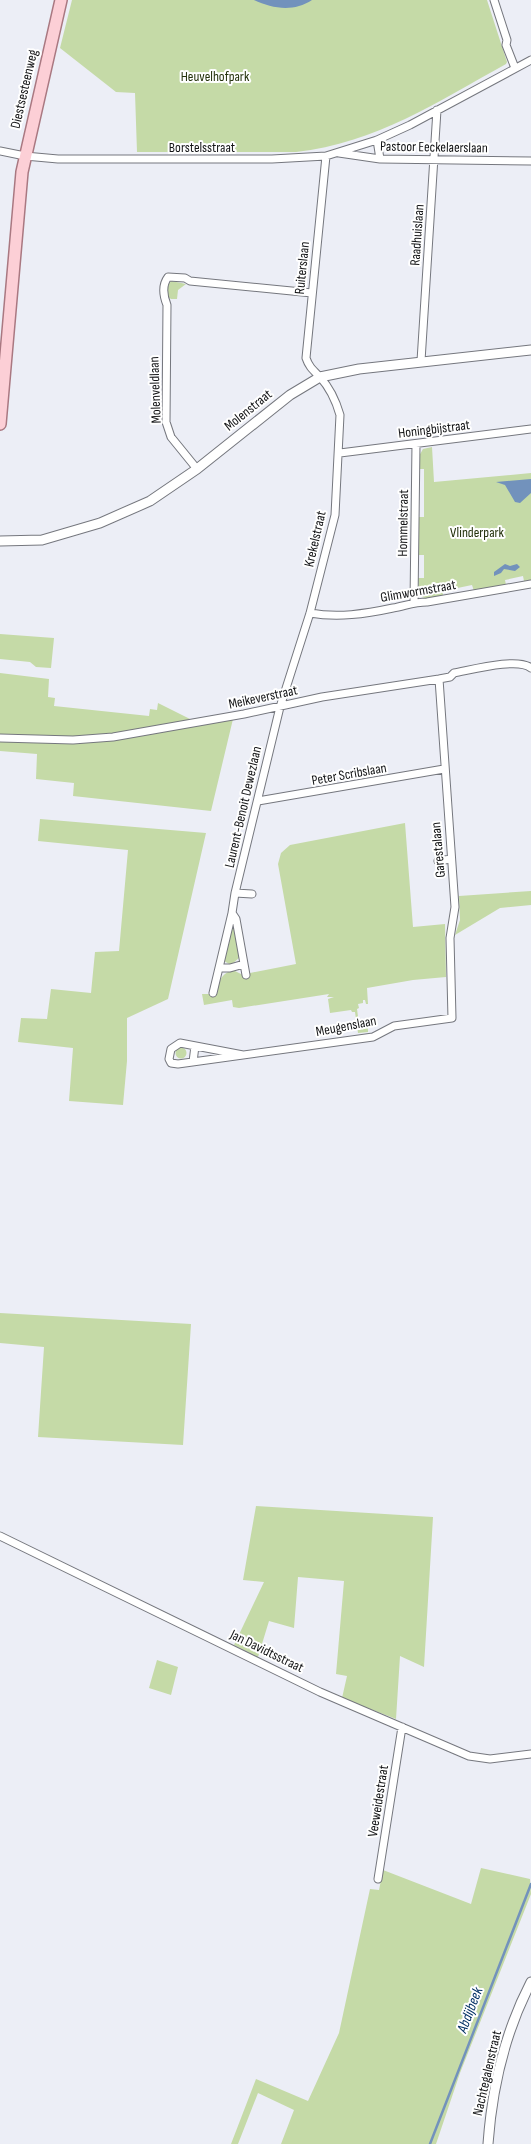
<svg xmlns="http://www.w3.org/2000/svg" width="531" height="2144" viewBox="0 0 531 2144" font-family="'Sofia Sans Condensed',sans-serif">
  <rect width="100%" height="100%" fill="#eceef6"/>
  <!-- green -->
  <path fill="#c5daa7" d="M72,0H487L507,62L506,64C437,102 376,143 296,152H137L135,93L116,92L60,48Z
    M171,281L186,284L178,290L177,299H171L167,296V287Z
    M432,447L434,482L531,473V580L524,581L523,576L505,580L506,585L474,591L472,585L443,591V597L425,598L419,596L418,578H424V555H418V517H424V469H419V456L423,449Z
    M0,634L54,638L51,668L36,667L30,662L0,659Z
    M0,673L49,679L48,697L55,698L54,706L149,716L150,709L157,710L158,703L190,719H233L211,811L73,796L74,783L36,779L37,754L0,751Z
    M40,819L206,833L168,999L127,1018V1061L123,1105L69,1101L73,1048L18,1042L21,1018L47,1019L51,989L91,993L95,952L119,951L128,850L38,841Z
    M405,823L413,927L445,924L446,977L413,980L367,988L368,1004H366L365,1000H363V1003L358,1004L359,1008L357,1009L359,1024L368,1023V1032L358,1033L355,1012H352L351,1010L330,1013L328,999L334,997H327L329,994L239,1008L233,1007L232,1000L204,1005L202,994H217C219,982 220,974 233,970L245,976L250,975V973L296,964L278,864L281,853L290,845Z
    M531,891V905L500,908L455,935L460,920L459,896Z
    M232,924H234L240,957L231,965L224,961Z
    M175.5 1053a5.5 5.5 0 1 1 11 0a5.5 5.5 0 1 1-11 0Z
    M0,1313L191,1324L183,1445L38,1437L44,1347L0,1343Z
    M256,1506L433,1517L424,1667L400,1656L396,1719L342,1698L347,1676L336,1674L344,1581L298,1577L294,1628L269,1621L258,1657L234,1645L264,1582L243,1580Z
    M157,1660L178,1667L171,1695L149,1688Z
    M481,1868L530,1879L531,1894L460,2073L436,2144H281L294,2110L258,2093L238,2144H231L256,2079L308,2101L339,2033L370,1889L379,1890L383,1870L471,1904Z"/>
  <!-- water -->
  <path fill="#7292bc" d="M254,0H312C294,12 273,9 254,0Z
    M531,479V493L520,503L515,502L505,485L496,482Z
    M505,564L510,566L517,564L520,567L515,571L504,569L501,573L494,576V572Z"/>
  <g fill="none" stroke-linecap="round" stroke-linejoin="round">
    <!-- stream -->
    <path stroke="#7292bc" stroke-width="2.5" d="M430,2144L531,1884"/>
    <defs>
      <path id="minor" d="M494,0L507,40L506,45L515,68
        M377,140L380,159
        M0,151L25,156L58,159H272L326,156L377,140L410,125L531,60
        M339,153L380,159L531,161
        M421,361L437,110
        M340,453L531,429
        M197,469L171,437L166,422L167,305C163,295 162,285 168,277L185,278L190,281L312,293
        M414,602L416,444
        M310,613C338,618 365,614 393,608C405,606 414,602 427,602L531,584
        M0,738L73,740L113,737L244,714L322,697L439,679L450,677L454,673C471,670 518,657 531,668
        M258,801L444,769
        M438,861L451,859
        M235,893L252,894
        M232,913L235,893L280,707L310,613L335,515L340,415C336,401 330,388 320,377C313,370 309,367 306,358L326,156
        M219,968H230L244,964
        M213,993L232,913L236,919L246,975
        M243,1055L180,1043L171,1049L169,1059L171,1063L178,1064L373,1037L394,1026L452,1018L450,938L455,907L439,679
        M193,1062L195,1046
        M0,1536L320,1692L469,1756L490,1759L531,1754
        M378,1879L402,1727"/>
      <path id="tertiary" d="M0,541L42,540L100,523L150,501L197,469L290,395L320,377L359,369L531,350
        M488,2144C492,2088 505,2032 531,1982"/>
      <path id="primary" d="M0,424L22,172L61,0"/>
    </defs>
    <!-- minor casing -->
    <use href="#minor" stroke="#75777e" stroke-width="9"/>
    <!-- tertiary casing -->
    <use href="#tertiary" stroke="#75777e" stroke-width="11"/>
    <!-- primary casing -->
    <use href="#primary" stroke="#a97881" stroke-width="14"/>
    <!-- minor -->
    <use href="#minor" stroke="#fff" stroke-width="7"/>
    <!-- tertiary -->
    <use href="#tertiary" stroke="#fff" stroke-width="9"/>
    <!-- primary -->
    <use href="#primary" stroke="#fccfd6" stroke-width="11"/>
  </g>
  <g text-anchor="middle" dominant-baseline="central" stroke-width="4" stroke-linejoin="round" paint-order="stroke">
    <!-- park labels -->
    <g font-size="14" fill="#23310b" stroke="#fff">
      <text x="215" y="76">Heuvelhofpark</text>
      <text x="477" y="532">Vlinderpark</text>
    </g>
    <!-- street labels -->
    <g font-size="14" fill="#121315" stroke="#fff">
      <text transform="translate(24 89) rotate(-77)">Diestsesteenweg</text>
      <text x="202" y="147">Borstelsstraat</text>
      <text transform="translate(434 147) rotate(1)">Pastoor Eeckelaerslaan</text>
      <text transform="translate(417 235) rotate(-86)">Raadhuislaan</text>
      <text transform="translate(302 268) rotate(-84)">Ruiterslaan</text>
      <text transform="translate(155 390) rotate(-92)">Molenveldlaan</text>
      <text transform="translate(248 410) rotate(-39)">Molenstraat</text>
      <text transform="translate(434 429) rotate(-7)">Honingbijstraat</text>
      <text transform="translate(403 523) rotate(-89)">Hommelstraat</text>
      <text transform="translate(315 539) rotate(-77)">Krekelstraat</text>
      <text transform="translate(418 591) rotate(-10)">Glimwormstraat</text>
      <text transform="translate(263 697) rotate(-12)">Meikeverstraat</text>
      <text transform="translate(349 774) rotate(-10)">Peter Scribslaan</text>
      <text transform="translate(243 807) rotate(-77)">Laurent-Benoit Dewezlaan</text>
      <text transform="translate(438 850) rotate(-95)">Garestalaan</text>
      <text transform="translate(346 1026) rotate(-11)">Meugenslaan</text>
      <text transform="translate(267 1651) rotate(26)">Jan Davidtsstraat</text>
      <text transform="translate(378 1801) rotate(-81)">Veeweidestraat</text>
      <text transform="translate(487 2073) rotate(-77)">Nachtegalenstraat</text>
    </g>
    <!-- water labels -->
    <g font-size="15" font-style="italic" fill="#023064" stroke="#fff">
      <text transform="translate(470 2010) rotate(-69)">Abdijbeek</text>
    </g>
  </g>
</svg>
